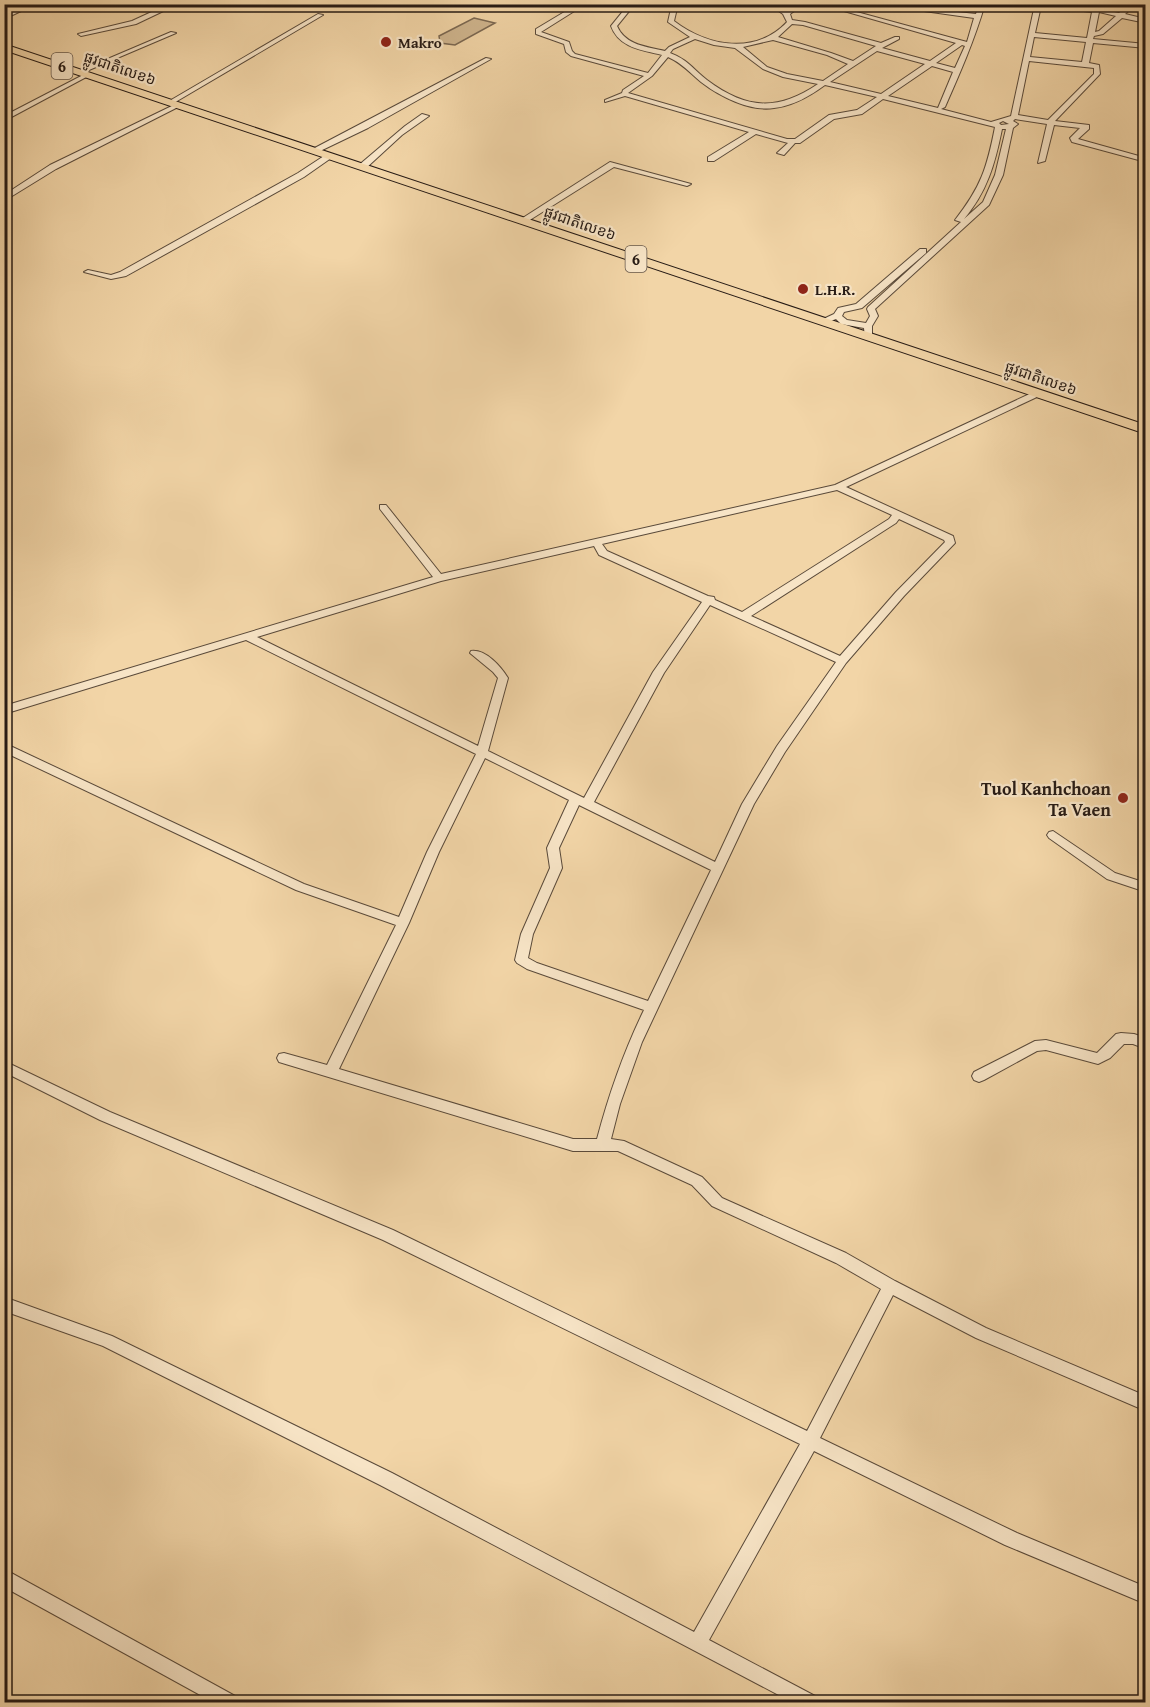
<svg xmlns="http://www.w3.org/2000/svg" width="1150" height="1707" viewBox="0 0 1150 1707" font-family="'Gentium Book Plus','Noto Sans Khmer',serif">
  <rect width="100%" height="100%" fill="#f2d5a7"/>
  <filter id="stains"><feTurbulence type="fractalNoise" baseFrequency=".00333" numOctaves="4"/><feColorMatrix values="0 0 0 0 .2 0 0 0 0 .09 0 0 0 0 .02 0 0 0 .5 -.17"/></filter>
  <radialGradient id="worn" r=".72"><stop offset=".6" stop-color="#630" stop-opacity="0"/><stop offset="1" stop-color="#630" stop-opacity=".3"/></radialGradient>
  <!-- green -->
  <path fill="#cfb58e" stroke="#7b6852" stroke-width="1.5" d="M474,18L495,23L455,45L440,43L439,36Z"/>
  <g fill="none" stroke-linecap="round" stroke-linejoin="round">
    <!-- canal -->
    <path fill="#ad9675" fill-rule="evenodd" d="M1141,60H1146V64H1141Z"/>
    <defs>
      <path id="minor" d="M27,4H36L4,19V14Z
        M169,4H178L136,24L81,36L78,34L132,21Z
        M295,4H313L333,9L330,11Z
        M573,4H579L576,10L541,32L569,42L572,51L575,54L648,73L662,55C642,50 619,48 611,26L624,10L623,4H629L630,10L617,26C625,45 647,47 665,51L669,47L690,37L668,22L672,4H678L674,21C708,47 756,55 787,22L783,14L768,4H776L786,10L796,4H804L790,14L792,20L805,22L881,43L895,37H899V39L882,48L930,61L956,43L837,9L842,8L967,42L974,18L917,10L920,8L976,14L979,4H985C974,41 960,73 945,107L941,109L991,122L1011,116L1035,4H1062L1093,8L1094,4H1100L1099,9L1119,13L1129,4H1136L1125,14L1146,19V23L1122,18L1103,34L1094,36L1093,39L1146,44V48L1093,43L1089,63L1099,65L1100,74L1055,121L1089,125V129L1078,139L1146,158V162L1072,142L1070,138L1080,128L1054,125L1045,161L1038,163L1047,124L1015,119L1013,121L1018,124L1013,128L1003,175L989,205L875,309L878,316L872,326V337L865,339L864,328L841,324L836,319L823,324L819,321L834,314L838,308L856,304L920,249H926V253L862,308L844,312L842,316L847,320L866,323L870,316L867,309L868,307L961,222L955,220C981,187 987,168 995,127L883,99L862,114L834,119L800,143H795L784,155L777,153L788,143L756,134L714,161H708V157L749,132L625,96L605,102V100L622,93L623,90L644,76L571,56L566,52L564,44L536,34V29L571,8ZM1041,6L1092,12L1087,38L1035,33ZM1099,12L1116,16L1099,31L1095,32ZM792,24L803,25L876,46L853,61L831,53L778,37ZM1034,37L1086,42L1082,62L1030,57ZM695,39L714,45L735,48L763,69L783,77L818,84C778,111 747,110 707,80C694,70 687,59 670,53L673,49ZM773,40L827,55L848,64L823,81L787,74L767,67L743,47ZM962,45L965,46L955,68L936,63ZM877,51L925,64L881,94L830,82ZM668,57C682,63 689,72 701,82C719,96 750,112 774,108C793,106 810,96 825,85L877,97L857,110L829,115L795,139H787L628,93L652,76ZM1029,61L1094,68V74L1048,120L1018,115ZM932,66L953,72L938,108L888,96ZM1003,121L1009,124L1001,125L999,123ZM1002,129H1006L995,175L983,202L964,219C987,192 995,164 1002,129Z
        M318,14L323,15L172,104L166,103Z
        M171,32L176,33L82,73L77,72Z
        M486,58L491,59L368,128L316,153L309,151Z
        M85,74L90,75L4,121V116Z
        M178,103L182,105L180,106L56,169L4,201V195L50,165Z
        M422,114L429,116L402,135L365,169H359V165L405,126Z
        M327,154L334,156L304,177L126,276L111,279L84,272L88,270L111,275L120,272L298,173Z
        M610,162L691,184L687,186L614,167L525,223L518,221Z
        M1036,391L1040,394L1039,396L846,487L953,536L955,543L904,596L846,663L785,752L754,804L642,1042L620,1104L611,1139L624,1141L702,1177L722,1198L846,1253L895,1281L986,1328L1146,1396V1411L976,1338L893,1295L820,1438L1017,1533L1146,1587V1604L1005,1545L814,1451L709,1640L815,1696L818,1702H792L380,1485L103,1346L4,1311V1297L112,1336L392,1473L694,1632L800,1444L383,1240L100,1120L4,1072V1061L110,1112L393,1230L807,1431L881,1289L836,1263L712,1206L692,1185L618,1151H573L279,1062L277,1058L279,1054L284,1053L327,1065L396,925L296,890L4,752V743L304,884L399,917L427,852L476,754L246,640L4,714V706L433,577L380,509V505H386L441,574L835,485ZM837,490L892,515L889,519L742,612L715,600L714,597L708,596L607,551L602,544ZM899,519L944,540L945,542L896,592L840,656L751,616L896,523ZM594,546L599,555L702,602L653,672L584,798L488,751L508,678C501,667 486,649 471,651L470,653L493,672L498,678L478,746L257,637L441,581ZM710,605L836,662L777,746L742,804L715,862L594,802L664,673ZM485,758L569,800L547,848L550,868L521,934L515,960L517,963L527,969L644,1010C624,1051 609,1094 597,1139H573L339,1069L409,923L439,852ZM579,805L711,870L648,1001L537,963L528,958L533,934L562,868L559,848Z
        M1053,831L1115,873L1146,883V892L1107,879L1049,838L1047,835L1049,832Z
        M1121,1033L1134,1034L1146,1038V1049L1133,1044H1124L1110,1058L1098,1064L1046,1050L1037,1051L984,1080L979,1082L974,1080L972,1076L974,1072L1035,1041L1046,1040L1097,1053L1116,1034Z
        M4,1569L235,1696L238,1702H213L4,1587Z"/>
      <path id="highway" d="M4,44L1146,425V434L4,50Z"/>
    </defs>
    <!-- minor casing -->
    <use href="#minor" stroke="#5a4a3a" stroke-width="2"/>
    <!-- highway casing -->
    <use href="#highway" stroke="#271b15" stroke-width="2"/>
    <!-- minor -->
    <use href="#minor" fill="#f7e4c6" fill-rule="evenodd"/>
    <!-- highway -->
    <use href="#highway" fill="#f2d5a7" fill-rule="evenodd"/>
  </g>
  <!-- markers -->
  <g fill="#8f2418" stroke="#f7e4c6" stroke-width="2">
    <circle cx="386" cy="42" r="6"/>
    <circle cx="803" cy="289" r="6"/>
    <circle cx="1123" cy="798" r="6"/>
  </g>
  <g text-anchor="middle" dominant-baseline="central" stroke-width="4.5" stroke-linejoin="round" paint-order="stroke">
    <!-- far-poi labels -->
    <g font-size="15" font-weight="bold" fill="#271b15" stroke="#f7e4c6" text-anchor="start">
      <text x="398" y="42">Makro</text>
      <text x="815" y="289">L.H.R.</text>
    </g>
    <!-- far-street labels -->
    <g font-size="15" fill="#271b15" stroke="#f7e4c6">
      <text transform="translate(120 68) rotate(19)">ផ្លូវជាតិលេខ៦</text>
      <text transform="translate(580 223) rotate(19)">ផ្លូវជាតិលេខ៦</text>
      <text transform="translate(1041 378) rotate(19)">ផ្លូវជាតិលេខ៦</text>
    </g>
    <!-- shield labels -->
    <g fill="#f7e4c6" stroke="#65574a" stroke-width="1.5">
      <rect x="51.5" y="53" width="21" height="26" rx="4.5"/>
      <rect x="625.5" y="246" width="21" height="26" rx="4.5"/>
    </g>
    <g font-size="16" font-weight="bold" fill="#271b15">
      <text x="62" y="66">6</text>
      <text x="636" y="259">6</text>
    </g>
    <!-- poi labels -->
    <g font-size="18" font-weight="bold" fill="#271b15" stroke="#f7e4c6" text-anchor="end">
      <text x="1111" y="788">Tuol Kanhchoan<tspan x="1111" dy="21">Ta Vaen</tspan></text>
    </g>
  </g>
  <!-- margin -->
  <rect width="1150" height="1707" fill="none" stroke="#f2d5a7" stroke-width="24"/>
  <rect x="6" y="6" width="1138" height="1695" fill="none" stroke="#271b15" stroke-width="3"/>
  <rect x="12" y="12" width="1126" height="1683" fill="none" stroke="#271b15" stroke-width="1.5"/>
  <rect width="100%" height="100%" filter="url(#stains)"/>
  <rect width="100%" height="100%" fill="url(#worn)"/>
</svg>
